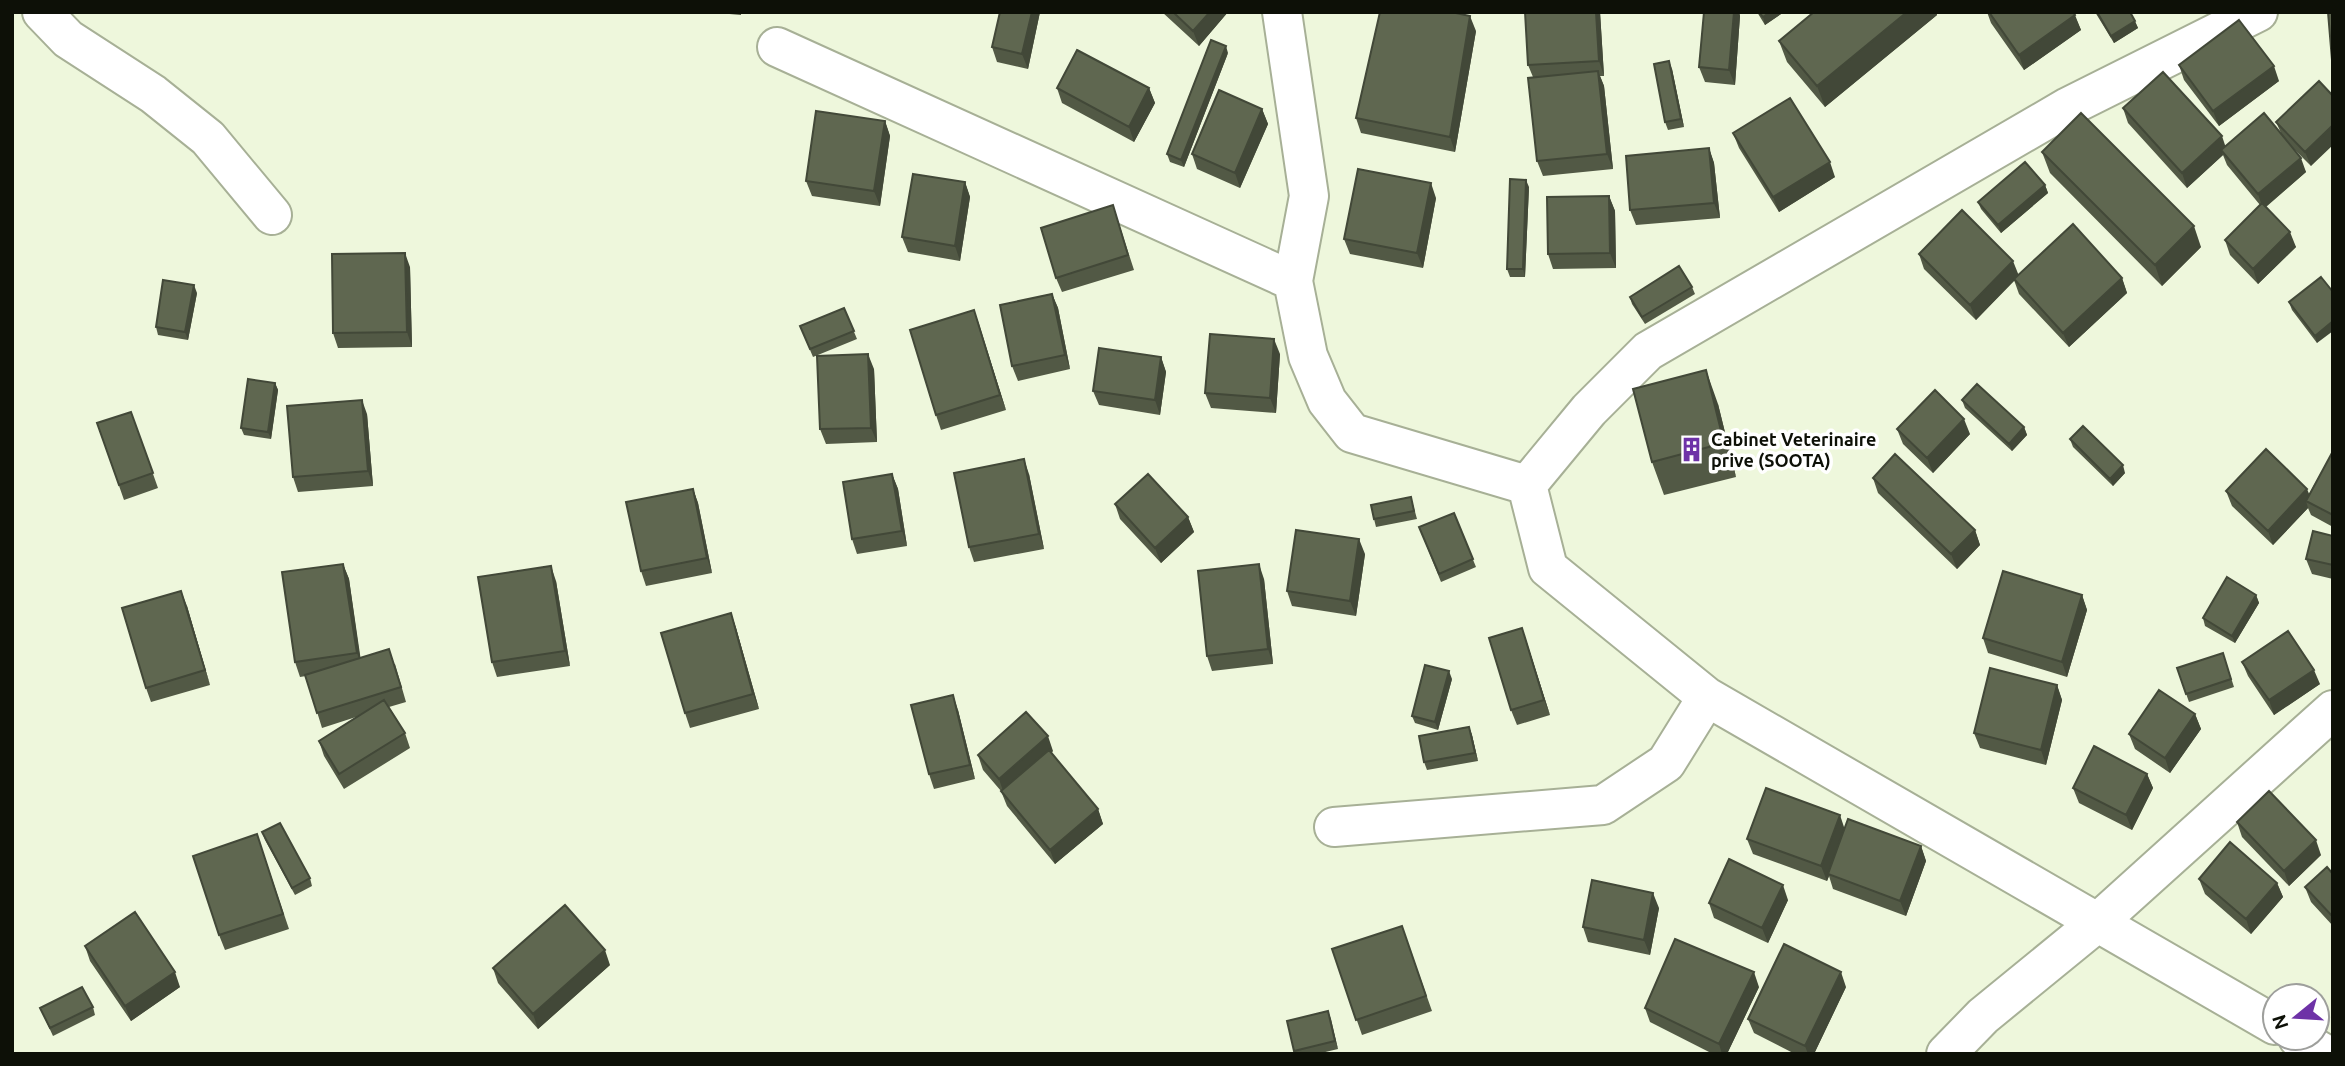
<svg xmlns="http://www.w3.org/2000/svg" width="2345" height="1066" viewBox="0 0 2345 1066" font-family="Ubuntu,sans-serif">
  <rect width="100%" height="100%" fill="#eef7dc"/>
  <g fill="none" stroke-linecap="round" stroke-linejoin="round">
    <defs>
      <path id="minor" d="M42,12L68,39L153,94L208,138L272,215
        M1282,12L1309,196L1293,281L1308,356L1327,401L1352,433L1527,485
        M2258,12L2068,107L1648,351L1589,410L1527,485L1548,568L1707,697L2275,1025
        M777,47L1293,281
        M1334,827L1603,805L1666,763L1707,697
        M2298,1038L2325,1054
        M1946,1054L1983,1016L2098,922L2333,710"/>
    </defs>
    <!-- minor casing -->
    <use href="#minor" stroke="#a7b096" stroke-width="42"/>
    <!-- minor -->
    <use href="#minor" stroke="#fff" stroke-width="38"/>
  </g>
  <!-- wall -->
  <path fill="#525945" d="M706,12H741V15Z
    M1000,12H1040L1028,69L997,62L992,47Z
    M1162,12H1228L1199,46Z
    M1600,12L1604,76H1600L1604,86L1613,169L1543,176L1537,161L1533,77L1528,65Z
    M1704,12H1739L1740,16L1735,85L1705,82L1699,67Z
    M1757,12H1784L1765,25Z
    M1814,12H1936L1937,15L1825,107L1787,62L1779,41Z
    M1987,12H2073L2081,30L2024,70L1991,23Z
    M2095,12H2130L2138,28L2114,43Z
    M1476,31L1455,152L1361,133L1356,118Z
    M1228,53L1184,167L1170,162L1167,154Z
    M2179,65L2279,81L2219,126L2184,80Z
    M1672,69L1684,127L1668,130L1665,122Z
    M2319,81L2311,166L2292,147L2306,172L2266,207L2296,247L2258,284L2230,255L2225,240L2260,205L2227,165L2223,155L2187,188L2128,123L2123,108L2225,146L2281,133L2276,122Z
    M1057,88H1149L1155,103L1134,142L1062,103Z
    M1262,109L1268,124L1240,188L1197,169L1192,154Z
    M885,121L890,136L880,206L812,196L806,181Z
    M1733,133L1835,177L1779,212L1739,148Z
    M1709,148L1714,163L1720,218L1636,225L1630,210Z
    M2042,152L2201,247L2162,286L2050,173Z
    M965,182L970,197L960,261L908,252L902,237Z
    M2045,185L2048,193L2001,233L1981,209L1978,202Z
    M1529,187L1525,277H1510L1507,269Z
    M1609,196L1615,211L1616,268L1553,269L1548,254Z
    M1436,198L1423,268L1350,254L1344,239Z
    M1113,205L1134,270L1062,292L1056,278Z
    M1919,254L2018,275L2122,278L2127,293L2069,347L2019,294L2014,280L1976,320L1924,269Z
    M410,267L412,347L338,348L333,333Z
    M1692,287L1695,294L1645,324L1632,304L1630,297Z
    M2333,292L2317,343L2292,310L2289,302Z
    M197,293L188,340L158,335L156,327Z
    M1052,294L1058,308L1070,369L1018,381L1012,366Z
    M844,308L857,339L813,357L800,326Z
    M974,310L1006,410L941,430L936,415Z
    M1280,354L1276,413L1211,408L1205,393Z
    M1161,357L1166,372L1160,415L1099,405L1093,391Z
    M874,369L877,442L826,444L820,429Z
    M275,383L278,390L271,439L244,435L241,428Z
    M1962,400L2024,427L2027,435L2012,451L1965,408Z
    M1718,404L1736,477L1664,495L1652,462Z
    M131,412L158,488L124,500L97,423Z
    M367,414L373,486L298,492L293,477Z
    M1897,429L1970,434L1933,473L1903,444Z
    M2070,439L2125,473L2113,486L2073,447Z
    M2333,451V527L2311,515L2308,508L2273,545L2232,506L2226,491L2309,494Z
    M892,474L898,489L907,546L857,554L852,539Z
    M1029,474L1044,549L974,562L969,547Z
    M1873,478L1975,530L1980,545L1957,569L1878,493Z
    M693,489L698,503L712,573L646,586L641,571Z
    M1411,497L1417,519L1376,527L1374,519Z
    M1115,504L1188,517L1194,532L1161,563L1120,519Z
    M1454,513L1476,567L1441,582L1419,527Z
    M2333,536V579L2312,574L2306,559Z
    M1365,554L1356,616L1292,606L1287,591Z
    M343,564L349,579L360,658L395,664L406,702L389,707L405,733L410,748L344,789L324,756L319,741L356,717L322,728L306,676L300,677L295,662Z
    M1264,579L1273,664L1212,671L1207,656Z
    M556,581L570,666L497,677L492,662Z
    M2082,595L2087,610L2067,677L1988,653L1983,638Z
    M2256,595L2259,603L2235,643L2205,626L2203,618Z
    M187,606L210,685L151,702L146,688Z
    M731,613L736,628L759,709L690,728L685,713Z
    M1527,643L1550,715L1517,725L1511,710Z
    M2223,653L2234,687L2189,702L2177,668Z
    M2242,662L2320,684L2274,715L2248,676Z
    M1452,679L1438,730L1415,723L1412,716Z
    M2057,685L2062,700L2046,765L1980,748L1974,733Z
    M958,710L975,779L934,789L929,774Z
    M2195,714L2201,729L2170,773L2135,749L2129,734Z
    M1469,727L1472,735L1478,761L1427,770L1424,762Z
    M1053,751L1051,753L1098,809L1103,824L1055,864L1007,806L1001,791L983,770L978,755Z
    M2147,774L2153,788L2132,830L2079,803L2073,788Z
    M2237,822L2321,855L2289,886L2242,837Z
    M1845,829L1921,846L1926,861L1906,916L1833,889L1829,876L1827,881L1753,854L1747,839Z
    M262,832L310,878L312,886L295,895L265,840Z
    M262,849L289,929L225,950L219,935Z
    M2333,874V926L2311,902L2305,887Z
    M2199,879L2277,883L2283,897L2251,934L2205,894Z
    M1788,900L1768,943L1714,918L1709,903Z
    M1659,908L1650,955L1588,942L1583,927Z
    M1402,926L1432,1011L1362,1035L1332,949Z
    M85,946L180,987L131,1021L90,961Z
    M610,965L538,1029L498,983L493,968Z
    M1759,987L1727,1054H1713L1650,1022L1645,1008Z
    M1846,987L1814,1054H1795L1754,1033L1748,1019Z
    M93,1007L95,1015L53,1036L40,1008Z
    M1328,1011L1338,1049L1317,1054H1295L1294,1051Z"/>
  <!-- shaded-wall -->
  <path fill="#424838" d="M1032,12H1040L1028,69L1022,54Z
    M1210,12H1228L1199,46L1193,31Z
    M1596,12H1600L1604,76L1599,61Z
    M1734,12H1739L1740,16L1735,85L1729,70Z
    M1770,12H1784L1765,25L1763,17Z
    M1907,12H1936L1937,15L1825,107L1817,86Z
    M2075,15L2081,30L2024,70L2019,55Z
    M1470,16L1476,31L1455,152L1450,137Z
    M2135,21L2138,28L2114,43L2111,36Z
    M1226,46L1228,53L1184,167L1181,160Z
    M1669,61L1672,69L1684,127L1681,119Z
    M2274,66L2279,81L2219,126L2213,111Z
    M1598,71L1604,86L1613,169L1607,154Z
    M1149,88L1155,103L1134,142L1129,127Z
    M1262,109L1268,124L1240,188L1235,173Z
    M885,121L890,136L880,206L874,191Z
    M2333,125V145L2311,166L2305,152Z
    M2222,136L2227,151L2221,150L2223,155L2187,188L2182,173Z
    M1709,148L1714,163L1720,218L1714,203Z
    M2301,158L2306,172L2263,209L2258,194Z
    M1830,162L1835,177L1779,212L1773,197Z
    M1526,180L1529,187L1525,277L1523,269Z
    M965,182L970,197L960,261L955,246Z
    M1431,183L1436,198L1423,268L1417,253Z
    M2045,185L2048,193L2001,233L1998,225Z
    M1609,196L1615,211L1616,268L1610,253Z
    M2194,226L2201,247L2162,286L2155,265Z
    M2290,232L2296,247L2258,284L2253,269Z
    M405,253L410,267L412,347L407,332Z
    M2013,261L2019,276L1976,320L1970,305Z
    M2122,278L2127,293L2069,347L2063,333Z
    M194,285L197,293L188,340L185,332Z
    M1052,294L1058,308L1070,369L1065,355Z
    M974,310L979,324L1006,410L1000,395Z
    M2333,321V331L2317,343L2315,336Z
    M1274,339L1280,354L1276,413L1270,398Z
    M868,354L874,369L877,442L871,428Z
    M1161,357L1166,372L1160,415L1155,400Z
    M1706,370L1718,404L1736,477L1724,443Z
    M275,383L278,390L271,439L268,432Z
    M362,400L367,414L373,486L368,471Z
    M1964,419L1970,434L1933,473L1927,458Z
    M2024,427L2027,435L2012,451L2009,444Z
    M1024,459L1029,474L1044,549L1039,534Z
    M2123,465L2125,473L2113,486L2110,479Z
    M892,474L898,489L907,546L902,531Z
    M693,489L698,503L712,573L707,558Z
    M2307,489L2313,503L2306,501L2308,508L2273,545L2268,531Z
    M1188,517L1194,532L1161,563L1155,548Z
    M1975,530L1980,545L1957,569L1951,554Z
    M1359,539L1365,554L1356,616L1350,601Z
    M343,564L349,579L362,668L357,653Z
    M1259,564L1264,579L1273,664L1268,649Z
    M551,566L556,581L570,666L565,651Z
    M181,591L187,606L210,685L205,670Z
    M2082,595L2087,610L2067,677L2062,662Z
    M2256,595L2259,603L2235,643L2232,636Z
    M731,613L736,628L759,709L753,694Z
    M1522,628L1527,643L1550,715L1544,700Z
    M2314,670L2320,684L2274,715L2269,700Z
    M1449,671L1452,679L1438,730L1435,722Z
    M2057,685L2062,700L2046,765L2041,750Z
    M953,695L958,710L975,779L970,765Z
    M2195,714L2201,729L2170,773L2165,758Z
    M1469,727L1472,735L1478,761L1475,753Z
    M1048,736L1053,751L1004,794L999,779Z
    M2147,774L2153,788L2132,830L2126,815Z
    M1098,809L1103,824L1055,864L1050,850Z
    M1840,815L1845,830L1828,874L1829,876L1827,881L1821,866Z
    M2316,840L2321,855L2289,886L2284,871Z
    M1921,846L1926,861L1906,916L1900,901Z
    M2277,883L2283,897L2251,934L2246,919Z
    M1783,885L1788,900L1768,943L1762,928Z
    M1653,893L1659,908L1650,955L1644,940Z
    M605,950L610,965L538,1029L533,1014Z
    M175,972L180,987L131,1021L125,1006Z
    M1754,972L1759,987L1727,1054H1722L1719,1044Z
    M1841,972L1846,987L1814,1054H1808L1805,1046Z
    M1328,1011L1331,1019L1338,1049L1335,1041Z"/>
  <!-- building -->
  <path fill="#5f6750" stroke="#424838" stroke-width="2" d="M1000,12H1032L1022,54L992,47Z
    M1173,12H1210L1193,31Z
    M1380,12H1451L1470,16L1450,137L1356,118Z
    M1525,12H1596L1599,61L1528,65Z
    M1704,12H1734L1729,70L1699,67Z
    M1759,12H1770L1763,17Z
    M1814,12H1907L1817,86L1779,41Z
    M1989,12H2073L2075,15L2019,55Z
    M2097,12H2130L2135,21L2111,36Z
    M2328,12H2333V72Z
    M2239,20L2274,66L2213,111L2179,65Z
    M1211,40L1226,46L1181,160L1167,154Z
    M1077,50L1149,88L1129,127L1057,88Z
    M1669,61L1681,119L1665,122L1654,64Z
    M1598,71L1607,154L1537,161L1528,78Z
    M2163,72L2222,136L2182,173L2123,108Z
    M2319,81L2333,96V125L2305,152L2276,122Z
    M1219,90L1262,109L1235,173L1192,154Z
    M1790,98L1830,162L1773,197L1733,133Z
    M816,111L885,121L874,191L806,181Z
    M2081,113L2194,226L2155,265L2042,152Z
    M2264,113L2301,158L2258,194L2221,150Z
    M1709,148L1714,203L1630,210L1626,156Z
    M2025,162L2045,185L1998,225L1978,202Z
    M1358,169L1431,183L1417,253L1344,239Z
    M913,174L965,182L955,246L902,237Z
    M1510,179L1526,180L1523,269H1507Z
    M1609,196L1610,253L1548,254L1547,197Z
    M2262,203L2290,232L2253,269L2225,240Z
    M1113,205L1128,255L1056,278L1041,228Z
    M1962,210L2013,261L1970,305L1919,254Z
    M2073,224L2122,278L2063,333L2014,279Z
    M405,253L407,332L333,333L332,254Z
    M1679,266L1692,287L1642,317L1630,297Z
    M2321,277L2333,292V321L2315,336L2289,302Z
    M163,280L194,285L185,332L156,327Z
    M1052,294L1065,355L1012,366L1000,305Z
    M844,308L854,331L810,349L800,326Z
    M974,310L1000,395L936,415L910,330Z
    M1210,334L1274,339L1270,398L1205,393Z
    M1099,348L1161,357L1155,400L1093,391Z
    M868,354L871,428L820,429L817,356Z
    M1706,370L1724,443L1652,462L1633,389Z
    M248,379L275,383L268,432L241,428Z
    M1977,384L2024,427L2009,444L1962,400Z
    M1935,390L1964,419L1927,458L1897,429Z
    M362,400L368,471L293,477L287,406Z
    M131,412L153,473L119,485L97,423Z
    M2083,426L2123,465L2110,479L2070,439Z
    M2266,449L2307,489L2268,531L2226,491Z
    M2333,451V515L2306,501Z
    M1895,454L1975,530L1951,554L1873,478Z
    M1024,459L1039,534L969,547L954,473Z
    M892,474L902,531L852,539L843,482Z
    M1148,474L1188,517L1155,548L1115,504Z
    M693,489L707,558L641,571L626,502Z
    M1411,497L1414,511L1374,519L1371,505Z
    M1454,513L1473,559L1439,574L1419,527Z
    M1296,530L1359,539L1350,601L1287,591Z
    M2313,531L2333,536V565L2306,559Z
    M343,564L357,653L295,662L282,572Z
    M1259,564L1268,649L1207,656L1198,571Z
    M551,566L565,651L492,662L478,577Z
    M2003,571L2082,595L2062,662L1983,638Z
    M2227,577L2256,595L2232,636L2203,618Z
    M181,591L205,670L146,688L122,608Z
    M731,613L753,694L685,713L661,633Z
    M1522,628L1544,700L1511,710L1489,638Z
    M2288,631L2314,670L2269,700L2242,662Z
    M389,649L401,687L317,713L305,675Z
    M2223,653L2231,679L2186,694L2177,668Z
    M1425,665L1449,671L1435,722L1412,716Z
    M1990,668L2057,685L2041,750L1974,733Z
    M2159,690L2195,714L2165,758L2129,734Z
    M953,695L970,765L929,774L911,705Z
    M384,700L405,733L339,774L319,741Z
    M1026,712L1048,736L999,779L978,755Z
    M1469,727L1475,753L1424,762L1419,736Z
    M2094,746L2147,774L2126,815L2073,788Z
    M1049,750L1098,809L1050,850L1001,791Z
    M1766,788L1840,815L1821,866L1747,839Z
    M2269,791L2316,840L2284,871L2237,822Z
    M1848,819L1921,846L1900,901L1828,874Z
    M280,823L310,878L292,888L262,832Z
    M257,834L283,914L219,935L193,856Z
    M2230,842L2277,883L2246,919L2199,879Z
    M1729,859L1783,885L1762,928L1709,903Z
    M2327,867L2333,874V917L2305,887Z
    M1592,880L1653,893L1644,940L1583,927Z
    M565,905L605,950L533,1014L493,968Z
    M135,912L175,972L125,1006L85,946Z
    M1402,926L1426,996L1356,1020L1332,949Z
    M1675,939L1754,972L1719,1044L1645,1008Z
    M1784,944L1841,972L1805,1046L1748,1019Z
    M82,987L93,1007L50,1028L40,1008Z
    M1328,1011L1335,1041L1294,1051L1287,1021Z"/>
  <!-- icons -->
  <defs>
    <symbol id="building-bare" viewBox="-9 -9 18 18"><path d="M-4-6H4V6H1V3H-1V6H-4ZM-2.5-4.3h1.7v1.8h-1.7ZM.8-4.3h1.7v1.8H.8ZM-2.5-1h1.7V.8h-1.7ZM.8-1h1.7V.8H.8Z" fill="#6e32a7" stroke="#fff" stroke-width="2.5" paint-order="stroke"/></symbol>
  </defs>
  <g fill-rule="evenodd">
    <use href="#building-bare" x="1674" y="432" width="35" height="35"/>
  </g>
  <g text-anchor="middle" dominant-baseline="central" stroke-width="7" stroke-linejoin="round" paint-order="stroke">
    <!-- poi labels -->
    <g font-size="18" font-weight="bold" fill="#0d1007" stroke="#fff" text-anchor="start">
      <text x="1711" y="439">Cabinet Veterinaire<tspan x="1711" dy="21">prive (SOOTA)</tspan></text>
    </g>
  </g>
  <!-- border -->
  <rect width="2345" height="1066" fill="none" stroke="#0d1007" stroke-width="28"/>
  <!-- north arrow -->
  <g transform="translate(2296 1017) rotate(252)"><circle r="33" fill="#ffffff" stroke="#9e9f9c" stroke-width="2"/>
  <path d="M0-5L12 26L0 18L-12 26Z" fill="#6e32a7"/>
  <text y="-10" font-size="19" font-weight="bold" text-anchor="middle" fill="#0d1007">N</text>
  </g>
</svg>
